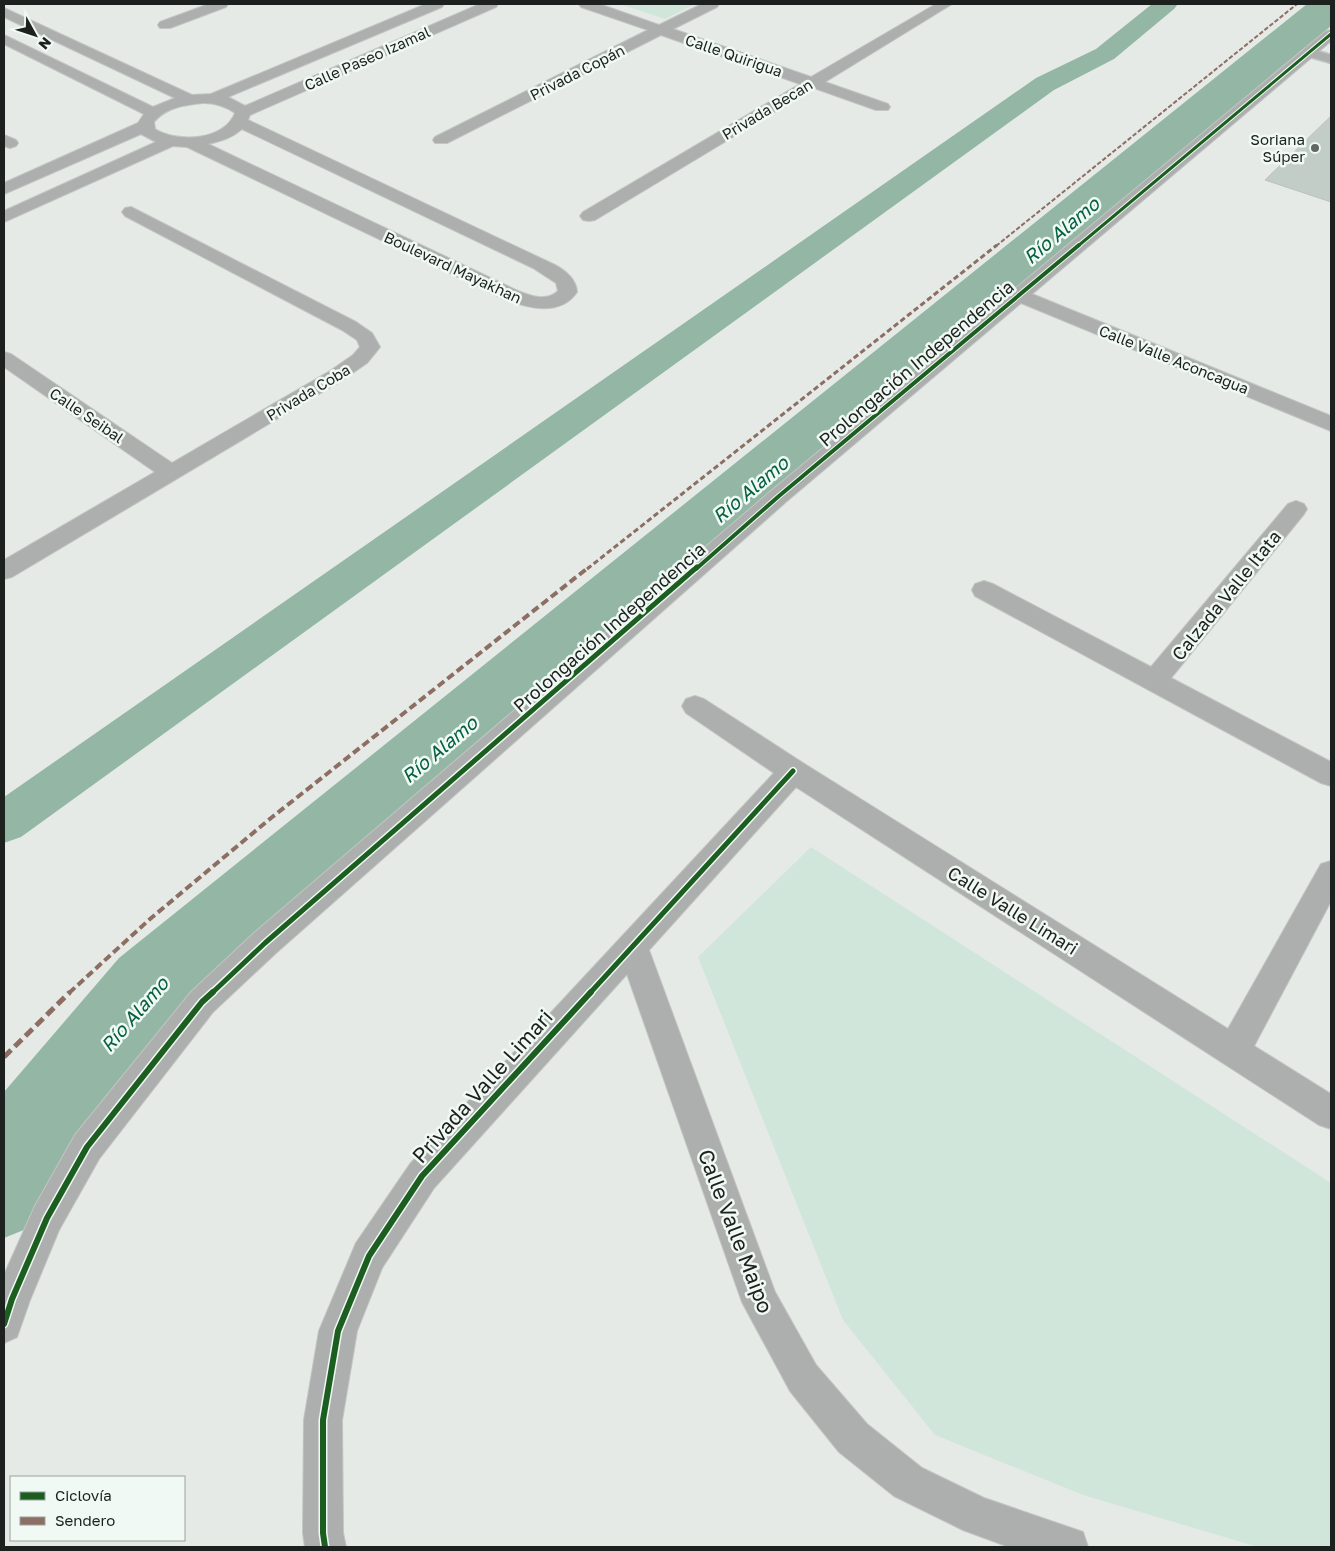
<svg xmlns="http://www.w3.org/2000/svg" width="1335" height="1551" viewBox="0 0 1335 1551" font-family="'Golos Text',sans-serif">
  <rect width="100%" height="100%" fill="#e5eae7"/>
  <!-- green -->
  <path fill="#d0e6da" d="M620,4H695L665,19Z
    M811,847L1331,1183V1547H1258L1083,1495L935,1435L843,1320L698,957Z"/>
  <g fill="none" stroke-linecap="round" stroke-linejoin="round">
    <!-- canal -->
    <path fill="#94b7a5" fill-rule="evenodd" d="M1152,4H1178L1174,9L1114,59L1054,90L21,837L4,843V797L1036,78L1096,49Z"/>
    <!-- river -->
    <path fill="#94b7a5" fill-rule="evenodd" d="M1307,4H1331V26L185,1020L76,1162L41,1223L4,1238V1092L119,958Z"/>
  </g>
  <!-- building -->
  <path fill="#c2cdc7" stroke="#bec2bf" d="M1331,116V202L1265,180Z"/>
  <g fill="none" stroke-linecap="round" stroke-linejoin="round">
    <defs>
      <path id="lane" d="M1308,48L1331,55V63L1303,55L1301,52Z"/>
      <path id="street" d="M209,4H228L226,7L170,28H160L158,25L160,22Z
        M426,4H444L442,7L228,97L245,106L480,4H498L496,7L250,115L248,120L555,265C566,271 576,279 577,292C560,317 528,308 504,299L187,147L173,146L4,222V211L156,142L141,134L4,194V183L138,123L144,114L4,44V35L153,107L175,98L4,17V8L192,95L211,94ZM203,103C215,103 225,106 235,113C224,141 177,143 155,129L154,122C166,107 185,105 203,103ZM242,129L533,268L556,283L558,291C546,302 531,296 518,291L208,144C221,141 232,138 242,129Z
        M579,4H599L659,25L702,4H719L717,7L673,29L811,77L936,4H952L825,82L888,104L890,107L888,110H876L814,88L595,220L589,221L583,220L580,216L583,212L800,84L661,35L447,143H435L433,140L435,137L648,30L581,7Z
        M1331,30V41L1032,294L1331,416V431L1021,303L787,501L276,953L213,1012L99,1159L59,1230L30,1300L17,1337L4,1343V1275L35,1206L75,1135L191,992L254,933L771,491L1326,31Z
        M4,135L16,140L18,143L16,146L10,148L4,146Z
        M131,207L356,322L372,333L380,347L367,363L344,379L12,577L4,579V560L155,472L4,367V352L11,354L172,463L330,371L353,355L360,347L357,340L342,330L125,216L122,212L125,208Z
        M1296,501L1304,504L1307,509L1304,514L1171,678L1331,762V786L1321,783L975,596L972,590L975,584L984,581L993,584L1151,667L1288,504Z
        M695,696L704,699L803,763L1228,1029L1321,864L1331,861V901L1254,1046L1331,1094V1129L1319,1125L796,787L649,950L775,1292L816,1365L867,1424L922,1468L984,1498L1083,1532L1088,1547H1009L963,1530L894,1496L839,1452L790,1391L742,1302L627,974L434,1188L382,1268L357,1331L342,1420L343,1533L346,1547H305L303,1533L304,1420L319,1331L356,1243L410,1164L774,773L686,713L682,706L686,699Z"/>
    </defs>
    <!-- lane casing -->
    <use href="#lane" stroke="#c2c5c3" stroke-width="3"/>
    <!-- street casing -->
    <use href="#street" stroke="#c2c5c3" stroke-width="2"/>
    <!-- lane -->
    <use href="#lane" fill="#adafae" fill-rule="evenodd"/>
    <!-- street -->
    <use href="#street" fill="#adafae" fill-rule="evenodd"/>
    <!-- quiet-far3 -->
    <path stroke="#8d6e63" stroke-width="2" stroke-dasharray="4.5 2" stroke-linecap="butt" d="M996,246L1297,4"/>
    <!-- quiet-far2 -->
    <path stroke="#8d6e63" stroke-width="3" stroke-dasharray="5.5 3" stroke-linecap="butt" d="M587,569L997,245"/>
    <!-- quiet-far1 -->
    <path stroke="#8d6e63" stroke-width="4" stroke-dasharray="8 4" stroke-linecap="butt" d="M69,993L150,919L271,818L589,567"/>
    <!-- quiet -->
    <path stroke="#8d6e63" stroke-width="5" stroke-dasharray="10 5" stroke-linecap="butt" d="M4,1057L70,992"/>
    <defs>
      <path id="cycleway-far3" d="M1078,246L1331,34"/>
      <path id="cycleway-far2" d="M696,569L779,496L1079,245"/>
      <path id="cycleway-far1" d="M212,993L265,943L697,567
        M590,993L793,771"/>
      <path id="cycleway" d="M4,1324L12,1299L47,1218L87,1147L202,1002L213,992
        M325,1547L323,1533V1420L338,1331L369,1256L422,1176L591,992"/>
    </defs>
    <!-- cycleway-far3 casing -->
    <use href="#cycleway-far3" stroke="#f0f9f4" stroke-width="5"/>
    <!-- cycleway-far2 casing -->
    <use href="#cycleway-far2" stroke="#f0f9f4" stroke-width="6"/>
    <!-- cycleway-far1 casing -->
    <use href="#cycleway-far1" stroke="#f0f9f4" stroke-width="8"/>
    <!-- cycleway casing -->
    <use href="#cycleway" stroke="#f0f9f4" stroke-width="9"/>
    <!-- cycleway-far3 -->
    <use href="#cycleway-far3" stroke="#1b5e20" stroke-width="3"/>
    <!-- cycleway-far2 -->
    <use href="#cycleway-far2" stroke="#1b5e20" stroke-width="4"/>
    <!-- cycleway-far1 -->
    <use href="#cycleway-far1" stroke="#1b5e20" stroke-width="5"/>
    <!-- cycleway -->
    <use href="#cycleway" stroke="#1b5e20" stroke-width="6"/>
  </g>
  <!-- markers -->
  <circle fill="#626764" stroke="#f0f9f4" stroke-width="2" cx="1315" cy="148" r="5"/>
  <g text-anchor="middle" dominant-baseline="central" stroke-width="5" stroke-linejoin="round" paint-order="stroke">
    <!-- far-street labels -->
    <g font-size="15" fill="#1c201e" stroke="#f0f9f4">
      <text transform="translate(734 55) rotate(19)">Calle Quirigua</text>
      <text transform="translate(367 58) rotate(-24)">Calle Paseo Izamal</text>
      <text transform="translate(577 72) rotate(-27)">Privada Copán</text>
      <text transform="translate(767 109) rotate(-31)">Privada Becan</text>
      <text transform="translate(453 267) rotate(25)">Boulevard Mayakhan</text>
      <text transform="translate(1174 359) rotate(22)">Calle Valle Aconcagua</text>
      <text transform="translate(308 392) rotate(-31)">Privada Coba</text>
      <text transform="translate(87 415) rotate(34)">Calle Seibal</text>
    </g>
    <!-- far-poi labels -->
    <g font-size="15" fill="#1c201e" stroke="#f0f9f4" text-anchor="end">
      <text x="1305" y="139">Soriana<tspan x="1305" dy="17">Súper</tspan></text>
    </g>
    <!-- street labels -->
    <g font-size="18" fill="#1c201e" stroke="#f0f9f4">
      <text transform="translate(916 363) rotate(-40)">Prolongación Independencia</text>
      <text transform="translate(1226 595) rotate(-51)">Calzada Valle Itata</text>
      <text transform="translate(609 627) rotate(-41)">Prolongación Independencia</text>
      <text transform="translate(1013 910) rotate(32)">Calle Valle Limari</text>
    </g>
    <!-- water labels -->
    <g font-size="19" font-style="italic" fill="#046041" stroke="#f0f9f4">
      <text transform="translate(1061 230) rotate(-40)">Río Alamo</text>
      <text transform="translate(750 489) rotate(-40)">Río Alamo</text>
      <text transform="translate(439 749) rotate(-40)">Río Alamo</text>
      <text transform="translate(134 1014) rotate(-49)">Río Alamo</text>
    </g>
    <!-- near-street labels -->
    <g font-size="21" fill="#1c201e" stroke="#f0f9f4">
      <text transform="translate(482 1086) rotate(-48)">Privada Valle Limari</text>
      <text transform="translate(736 1231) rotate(69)">Calle Valle Maipo</text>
    </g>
  </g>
  <!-- border -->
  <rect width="1335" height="1551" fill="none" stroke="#1c201e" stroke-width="10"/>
  <!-- legend -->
  <rect x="10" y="1476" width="175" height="65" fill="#f0f9f4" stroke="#9ba29e"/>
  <rect x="20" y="1492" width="25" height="8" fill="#1b5e20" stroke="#9ba29e"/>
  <text x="55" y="1501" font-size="15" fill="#1c201e">Ciclovía</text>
  <rect x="20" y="1517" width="25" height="8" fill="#8d6e63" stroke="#9ba29e"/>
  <text x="55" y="1526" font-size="15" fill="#1c201e">Sendero</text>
  <!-- north arrow -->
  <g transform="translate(35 35) rotate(130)" stroke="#f0f9f4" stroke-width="4" paint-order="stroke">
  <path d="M0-4L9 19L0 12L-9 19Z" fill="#1c201e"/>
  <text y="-8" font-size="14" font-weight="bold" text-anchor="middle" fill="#1c201e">N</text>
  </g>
</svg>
